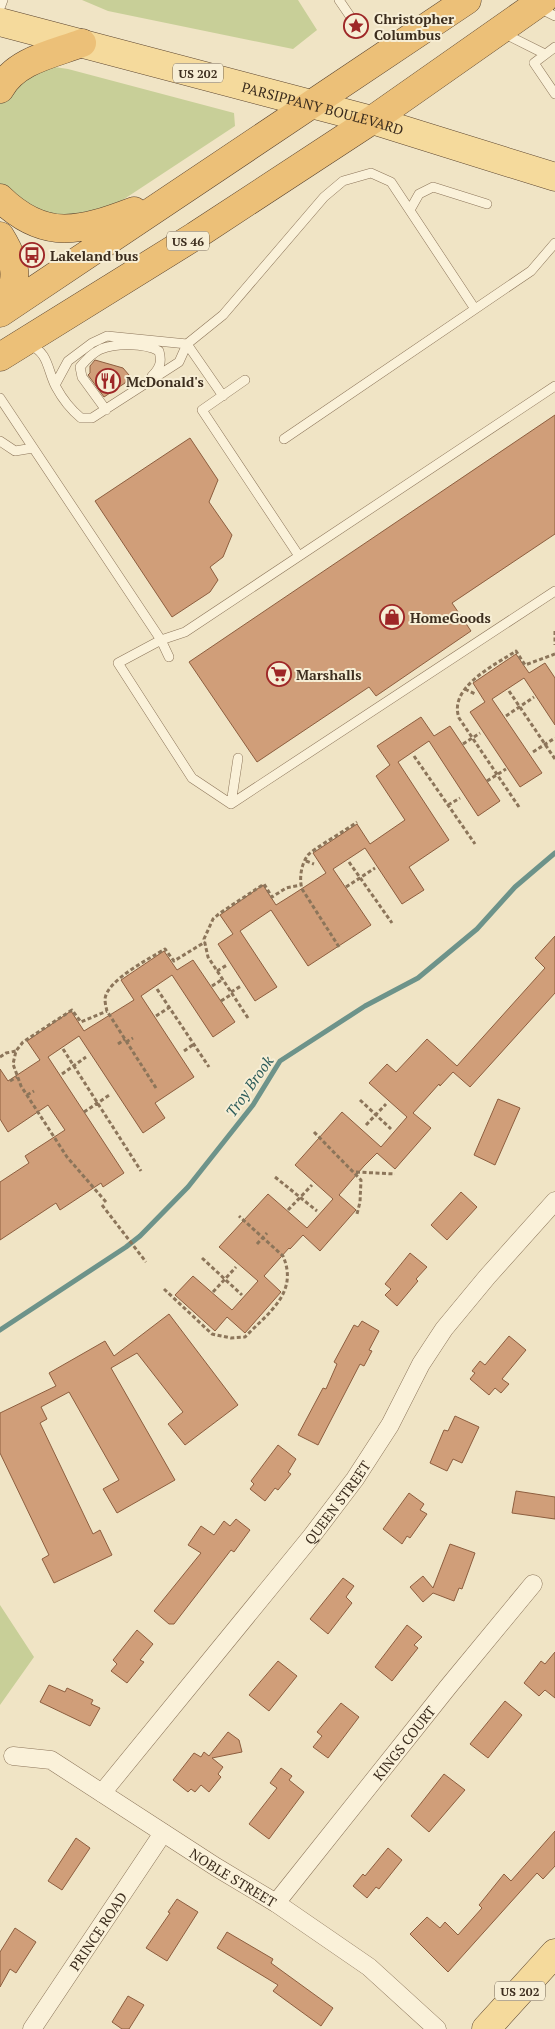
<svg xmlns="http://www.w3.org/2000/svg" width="555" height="2029" viewBox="0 0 555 2029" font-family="'PT Serif',serif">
  <rect width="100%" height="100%" fill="#f0e4c5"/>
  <!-- green -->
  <path fill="#c8cf98" d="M82,0H298L317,30L293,49L108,11Z
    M48,66L68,69L234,113L235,126L109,209L61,219L12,199L0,184V100L2,95Z
    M0,1605L34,1657L0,1705Z"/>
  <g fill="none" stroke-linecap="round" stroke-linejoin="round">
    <!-- stream -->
    <path stroke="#6d938a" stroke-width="5" d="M0,1330L126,1247L140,1236L188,1187L253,1105L280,1061L365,1006L418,978L477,929L515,887L555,853"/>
  </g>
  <!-- building -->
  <path fill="#d09e79" stroke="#8d5e3f" d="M95,360L123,368L129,375L125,383L104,397L88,375L90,373V366Z
    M555,415V534L452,603L471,631L376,696L369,687L257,762L189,662Z
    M190,438L218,480L209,502L232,535L223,557L210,567L218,580L210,592L172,617L95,501Z
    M516,654L529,673L545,663L555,678V725L524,678L492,699L542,773L520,787L470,712L485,702L473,683Z
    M421,717L434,736L450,726L500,801L478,816L429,741L398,762L449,840L409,867L424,890L402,904L365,848L333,869L371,925L308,966L271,910L240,931L277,987L255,1001L218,944L233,934L220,915L263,885L276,905L292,895L326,873L313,853L357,824L370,844L405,820L376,776L390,765L377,746Z
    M555,936V993L470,1087L453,1072L440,1086L439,1084L413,1113L431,1128L395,1169L377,1153L364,1166L339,1195L356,1210L320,1251L303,1235L290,1249L289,1248L264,1276L281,1292L245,1333L227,1317L215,1331L175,1295L193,1276L232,1310L258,1281L219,1247L268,1194L307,1228L333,1199L295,1165L342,1112L381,1147L407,1117L369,1083L387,1064L396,1072L427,1039L457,1066L545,968L535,958Z
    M164,951L177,970L193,960L235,1022L213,1037L172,975L141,996L194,1077L155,1103L165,1118L143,1133L79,1036L48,1057L124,1173L103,1187L101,1183L60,1210L56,1203L0,1240V1182L29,1163L25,1156L65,1130L48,1105L8,1132L0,1119V1069L8,1081L40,1060L27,1041L71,1011L84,1031L134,1000L121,980Z
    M498,1099L520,1108L495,1165L474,1155Z
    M461,1192L477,1207L447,1240L431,1225Z
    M410,1253L427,1267L416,1279L418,1281L397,1306L385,1295L391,1289L385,1284Z
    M169,1314L238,1405L185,1445L168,1424L183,1412L137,1353L111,1368L175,1480L117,1513L103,1489L119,1480L69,1392L41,1407L47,1419L40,1423L93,1534L100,1530L112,1555L54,1583L42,1559L49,1555L0,1453V1413L56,1386L49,1373L105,1341L114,1356Z
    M362,1321L379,1331L369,1350L372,1351L364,1366L360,1364L318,1445L298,1435L323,1388L326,1389L337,1364L334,1362L354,1325L358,1327Z
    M509,1336L526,1350L502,1379L509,1384L501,1393L495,1388L489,1395L470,1379L475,1373L472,1371L480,1361L485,1365Z
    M455,1416L479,1427L462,1463L453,1459L447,1471L430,1463L444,1430L448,1431Z
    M278,1445L296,1459L288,1472L291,1474L278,1490L275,1488L265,1501L250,1489L254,1484L251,1481Z
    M516,1491L555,1497V1519L512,1513Z
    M409,1493L424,1504L420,1510L427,1514L410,1538L407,1536L402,1544L383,1529Z
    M236,1519L250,1530L234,1552L231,1550L174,1624H169L154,1611L201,1553L188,1545L201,1526L214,1535L224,1521L230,1526Z
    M450,1544L475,1553L462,1589L459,1588L454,1601L433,1593L423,1602L410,1587L423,1576L433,1588Z
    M343,1578L354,1586L346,1597L352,1603L328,1634L310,1619Z
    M407,1625L422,1637L414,1645L418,1648L392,1681L375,1667Z
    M137,1630L153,1644L140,1660L144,1662L127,1683L111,1671L117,1664L113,1660Z
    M555,1652V1698L545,1690L539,1696L524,1683L541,1661L545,1664Z
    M278,1661L297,1676L269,1711L249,1695Z
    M49,1685L65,1692L67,1688L93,1700L91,1704L100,1708L90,1726L40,1702Z
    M505,1701L522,1715L488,1758L470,1744Z
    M341,1703L359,1717L328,1758L313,1747L322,1736L317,1732Z
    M228,1732L239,1740L242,1752L212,1758L223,1767L218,1774L221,1777L209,1792L201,1785L195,1792L191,1789L188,1792L173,1780L194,1753L201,1757L204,1752L209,1756Z
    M281,1768L292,1776L289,1780L304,1792L269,1839L249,1824L277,1788L270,1783Z
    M444,1774L465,1790L429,1832L411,1816Z
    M555,1831V1866L543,1879L537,1873L448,1972L410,1934L427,1917L440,1928L445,1922L458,1935L482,1908L479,1905L504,1874L511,1881Z
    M76,1838L90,1848L62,1890L48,1881Z
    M388,1848L402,1860L379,1889L376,1887L367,1898L353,1886L363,1874L365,1876Z
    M177,1899L198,1912L167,1961L146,1948L170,1913L168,1912Z
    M15,1928L36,1942L16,1973L10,1969L0,1987V1952Z
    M227,1932L273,1959L271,1963L333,2008L321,2026L273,1991L278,1985L217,1948Z
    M128,1996L144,2005L129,2029H122L112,2022Z"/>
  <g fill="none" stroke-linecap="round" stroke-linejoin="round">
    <defs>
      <path id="service" d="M339,0L352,19
        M0,8L3,0
        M539,8L555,16
        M503,33L545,54
        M555,47L534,63L555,94
        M410,210L419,194L433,187L487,204
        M29,345C49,352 47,370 56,387C63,400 70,409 81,418H92L179,362L187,344L223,315L324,197L343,181L371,173L391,182L475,309
        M245,380L202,410L299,556
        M55,385L68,361L92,343L107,336L187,344L223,396
        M0,398L161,640L169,657
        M106,410L82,377L80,367C86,360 92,353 101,349C116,343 144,343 159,351C162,362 160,368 152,376
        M284,439L531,271L555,243
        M0,441L15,451L33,448
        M231,804L192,778L118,663L161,640L185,632L555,386
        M231,804L555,591
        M231,804L238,758"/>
      <g id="minor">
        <path id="s1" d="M13,1756L51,1760L216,1867L276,1903L369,1967L437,2029"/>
        <path id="s2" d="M102,1793L311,1537L355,1479L390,1425L421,1364L444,1329L487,1277L555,1201"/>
        <path id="s3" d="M276,1903L448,1687L533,1584"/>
        <path id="s4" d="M32,2029L163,1833"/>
      </g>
      <g id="primary">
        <path id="s5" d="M0,22L372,120L555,177"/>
        <path d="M486,2029L555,1953"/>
      </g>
      <path id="trunk" d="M0,89C16,60 53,54 82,43
        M0,198C45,242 81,231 134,211
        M0,236C18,265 19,279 4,310
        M0,313L467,0
        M0,357L195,236L372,120L543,0"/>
    </defs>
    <!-- service casing -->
    <use href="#service" stroke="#8c755a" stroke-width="10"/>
    <!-- minor casing -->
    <use href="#minor" stroke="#8c755a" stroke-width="19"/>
    <!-- primary casing -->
    <use href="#primary" stroke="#5a432e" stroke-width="29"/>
    <!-- trunk casing -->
    <use href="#trunk" stroke="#5a432e" stroke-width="29"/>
    <!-- path -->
    <path stroke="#8c755a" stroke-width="3" stroke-dasharray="4 2.5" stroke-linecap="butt" d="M555,631V645
      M465,689L475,694
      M509,691L555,759
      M506,716L534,697
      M463,744L480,733
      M533,752L555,738
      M414,756L475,844
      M487,781L506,769
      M448,805L460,798
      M519,807L459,718C448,687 495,665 516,651L525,665L555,654
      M306,861L314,864
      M349,862L392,923
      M346,887L375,868
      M339,947L302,889C299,879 301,864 308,855C313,849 348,829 357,822
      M217,971L227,965
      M212,986L223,979
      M157,989L209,1067
      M231,992L241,986
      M221,1001L232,994
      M156,1016L170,1007
      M248,1018L208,957L204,939L213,919L220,913L264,884L272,897L286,888L301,885
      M126,1042L133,1038
      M118,1044L125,1039
      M63,1049L141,1171
      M184,1051L194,1044
      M0,1057L6,1053L16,1051
      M62,1074L86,1057
      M10,1081L17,1077
      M156,1088L107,1011C106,1007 105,1003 105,999C107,980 149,959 165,949L174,961L205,942
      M27,1095L34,1091
      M360,1100L391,1129
      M84,1112L111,1094
      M366,1125L386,1104
      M314,1132L361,1180L360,1202L357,1214
      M356,1172L395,1174
      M275,1177L317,1211
      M106,1202L67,1157L21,1086L13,1064L16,1051L23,1042L72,1010L81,1022L107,1011
      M102,1205L146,1262
      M288,1210L312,1185
      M257,1244L267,1233
      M202,1258L242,1295
      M164,1289L212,1334L231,1338L245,1337C268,1313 299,1293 283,1256L239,1216
      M213,1292L236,1267"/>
    <!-- service -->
    <use href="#service" stroke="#faf1d9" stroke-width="9"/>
    <!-- minor -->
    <use href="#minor" stroke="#faf1d9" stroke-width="18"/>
    <!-- primary -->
    <use href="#primary" stroke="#f5da9c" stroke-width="28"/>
    <!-- trunk -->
    <use href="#trunk" stroke="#ecc078" stroke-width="28"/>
  </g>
  <!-- icons -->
  <defs>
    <symbol id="sight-ring" viewBox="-11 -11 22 22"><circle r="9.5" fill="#f7eed5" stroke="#9e2727" stroke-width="1.5"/><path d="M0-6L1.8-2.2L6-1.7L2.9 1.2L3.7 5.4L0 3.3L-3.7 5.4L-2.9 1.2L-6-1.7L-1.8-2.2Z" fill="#9e2727"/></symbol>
    <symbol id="bus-ring" viewBox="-11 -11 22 22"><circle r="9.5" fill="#f7eed5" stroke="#9e2727" stroke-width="1.5"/><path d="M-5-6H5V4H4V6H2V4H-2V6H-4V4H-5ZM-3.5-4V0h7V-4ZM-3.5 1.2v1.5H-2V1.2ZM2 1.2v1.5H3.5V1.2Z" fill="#9e2727"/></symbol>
    <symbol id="restaurant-ring" viewBox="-11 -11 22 22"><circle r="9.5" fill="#f7eed5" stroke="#9e2727" stroke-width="1.5"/><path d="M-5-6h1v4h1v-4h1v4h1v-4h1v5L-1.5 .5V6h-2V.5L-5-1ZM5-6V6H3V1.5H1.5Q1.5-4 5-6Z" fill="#9e2727"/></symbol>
    <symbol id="shop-ring" viewBox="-11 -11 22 22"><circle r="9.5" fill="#f7eed5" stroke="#9e2727" stroke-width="1.5"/><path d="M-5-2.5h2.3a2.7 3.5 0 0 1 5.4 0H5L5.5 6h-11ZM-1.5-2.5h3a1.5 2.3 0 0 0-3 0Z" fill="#9e2727"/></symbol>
    <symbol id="supermarket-ring" viewBox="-11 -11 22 22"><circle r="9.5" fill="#f7eed5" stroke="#9e2727" stroke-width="1.5"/><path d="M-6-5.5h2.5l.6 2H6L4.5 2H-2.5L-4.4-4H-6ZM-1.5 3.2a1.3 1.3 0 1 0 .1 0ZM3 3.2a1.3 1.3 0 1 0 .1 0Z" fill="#9e2727"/></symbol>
  </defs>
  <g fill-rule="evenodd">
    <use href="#sight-ring" x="342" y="12" width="28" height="28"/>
    <use href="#bus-ring" x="18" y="241" width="28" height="28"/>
    <use href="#restaurant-ring" x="94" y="367" width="28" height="28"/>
    <use href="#shop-ring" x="378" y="603" width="28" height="28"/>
    <use href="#supermarket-ring" x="265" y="660" width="28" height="28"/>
  </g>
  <g text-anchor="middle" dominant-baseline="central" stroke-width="4" stroke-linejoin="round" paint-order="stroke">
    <!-- shield labels -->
    <g fill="#f7eed5" stroke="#746755" stroke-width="1">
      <rect x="173" y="63.5" width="50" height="19" rx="4"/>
      <rect x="167" y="231.5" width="42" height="19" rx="4"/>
      <rect x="495" y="1981.5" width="50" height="19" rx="4"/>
    </g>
    <g font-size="12" font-weight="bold" fill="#3c2d1e">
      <text x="198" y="73">US 202</text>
      <text x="188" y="241">US 46</text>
      <text x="520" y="1991">US 202</text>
    </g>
    <!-- poi labels -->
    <g font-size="14" font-weight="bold" fill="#3c2d1e" stroke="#f7eed5" text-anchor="start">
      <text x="374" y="18">Christopher<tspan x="374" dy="16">Columbus</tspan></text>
      <text x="50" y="255">Lakeland bus</text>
      <text x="126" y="381">McDonald's</text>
      <text x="410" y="617">HomeGoods</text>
      <text x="296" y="674">Marshalls</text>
    </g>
    <!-- street labels -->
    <g font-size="14" fill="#3c2d1e" stroke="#f7eed5">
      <text stroke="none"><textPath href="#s5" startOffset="334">PARSIPPANY BOULEVARD</textPath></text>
      <text stroke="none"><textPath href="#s2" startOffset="374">QUEEN STREET</textPath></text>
      <text stroke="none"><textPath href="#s3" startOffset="205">KINGS COURT</textPath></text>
      <text stroke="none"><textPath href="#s1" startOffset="255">NOBLE STREET</textPath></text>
      <text stroke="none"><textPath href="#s4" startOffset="118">PRINCE ROAD</textPath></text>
    </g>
    <!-- water labels -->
    <g font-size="15" font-style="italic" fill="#2d5c5a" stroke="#f7eed5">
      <text transform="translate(249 1086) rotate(-55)">Troy Brook</text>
    </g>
  </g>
</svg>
